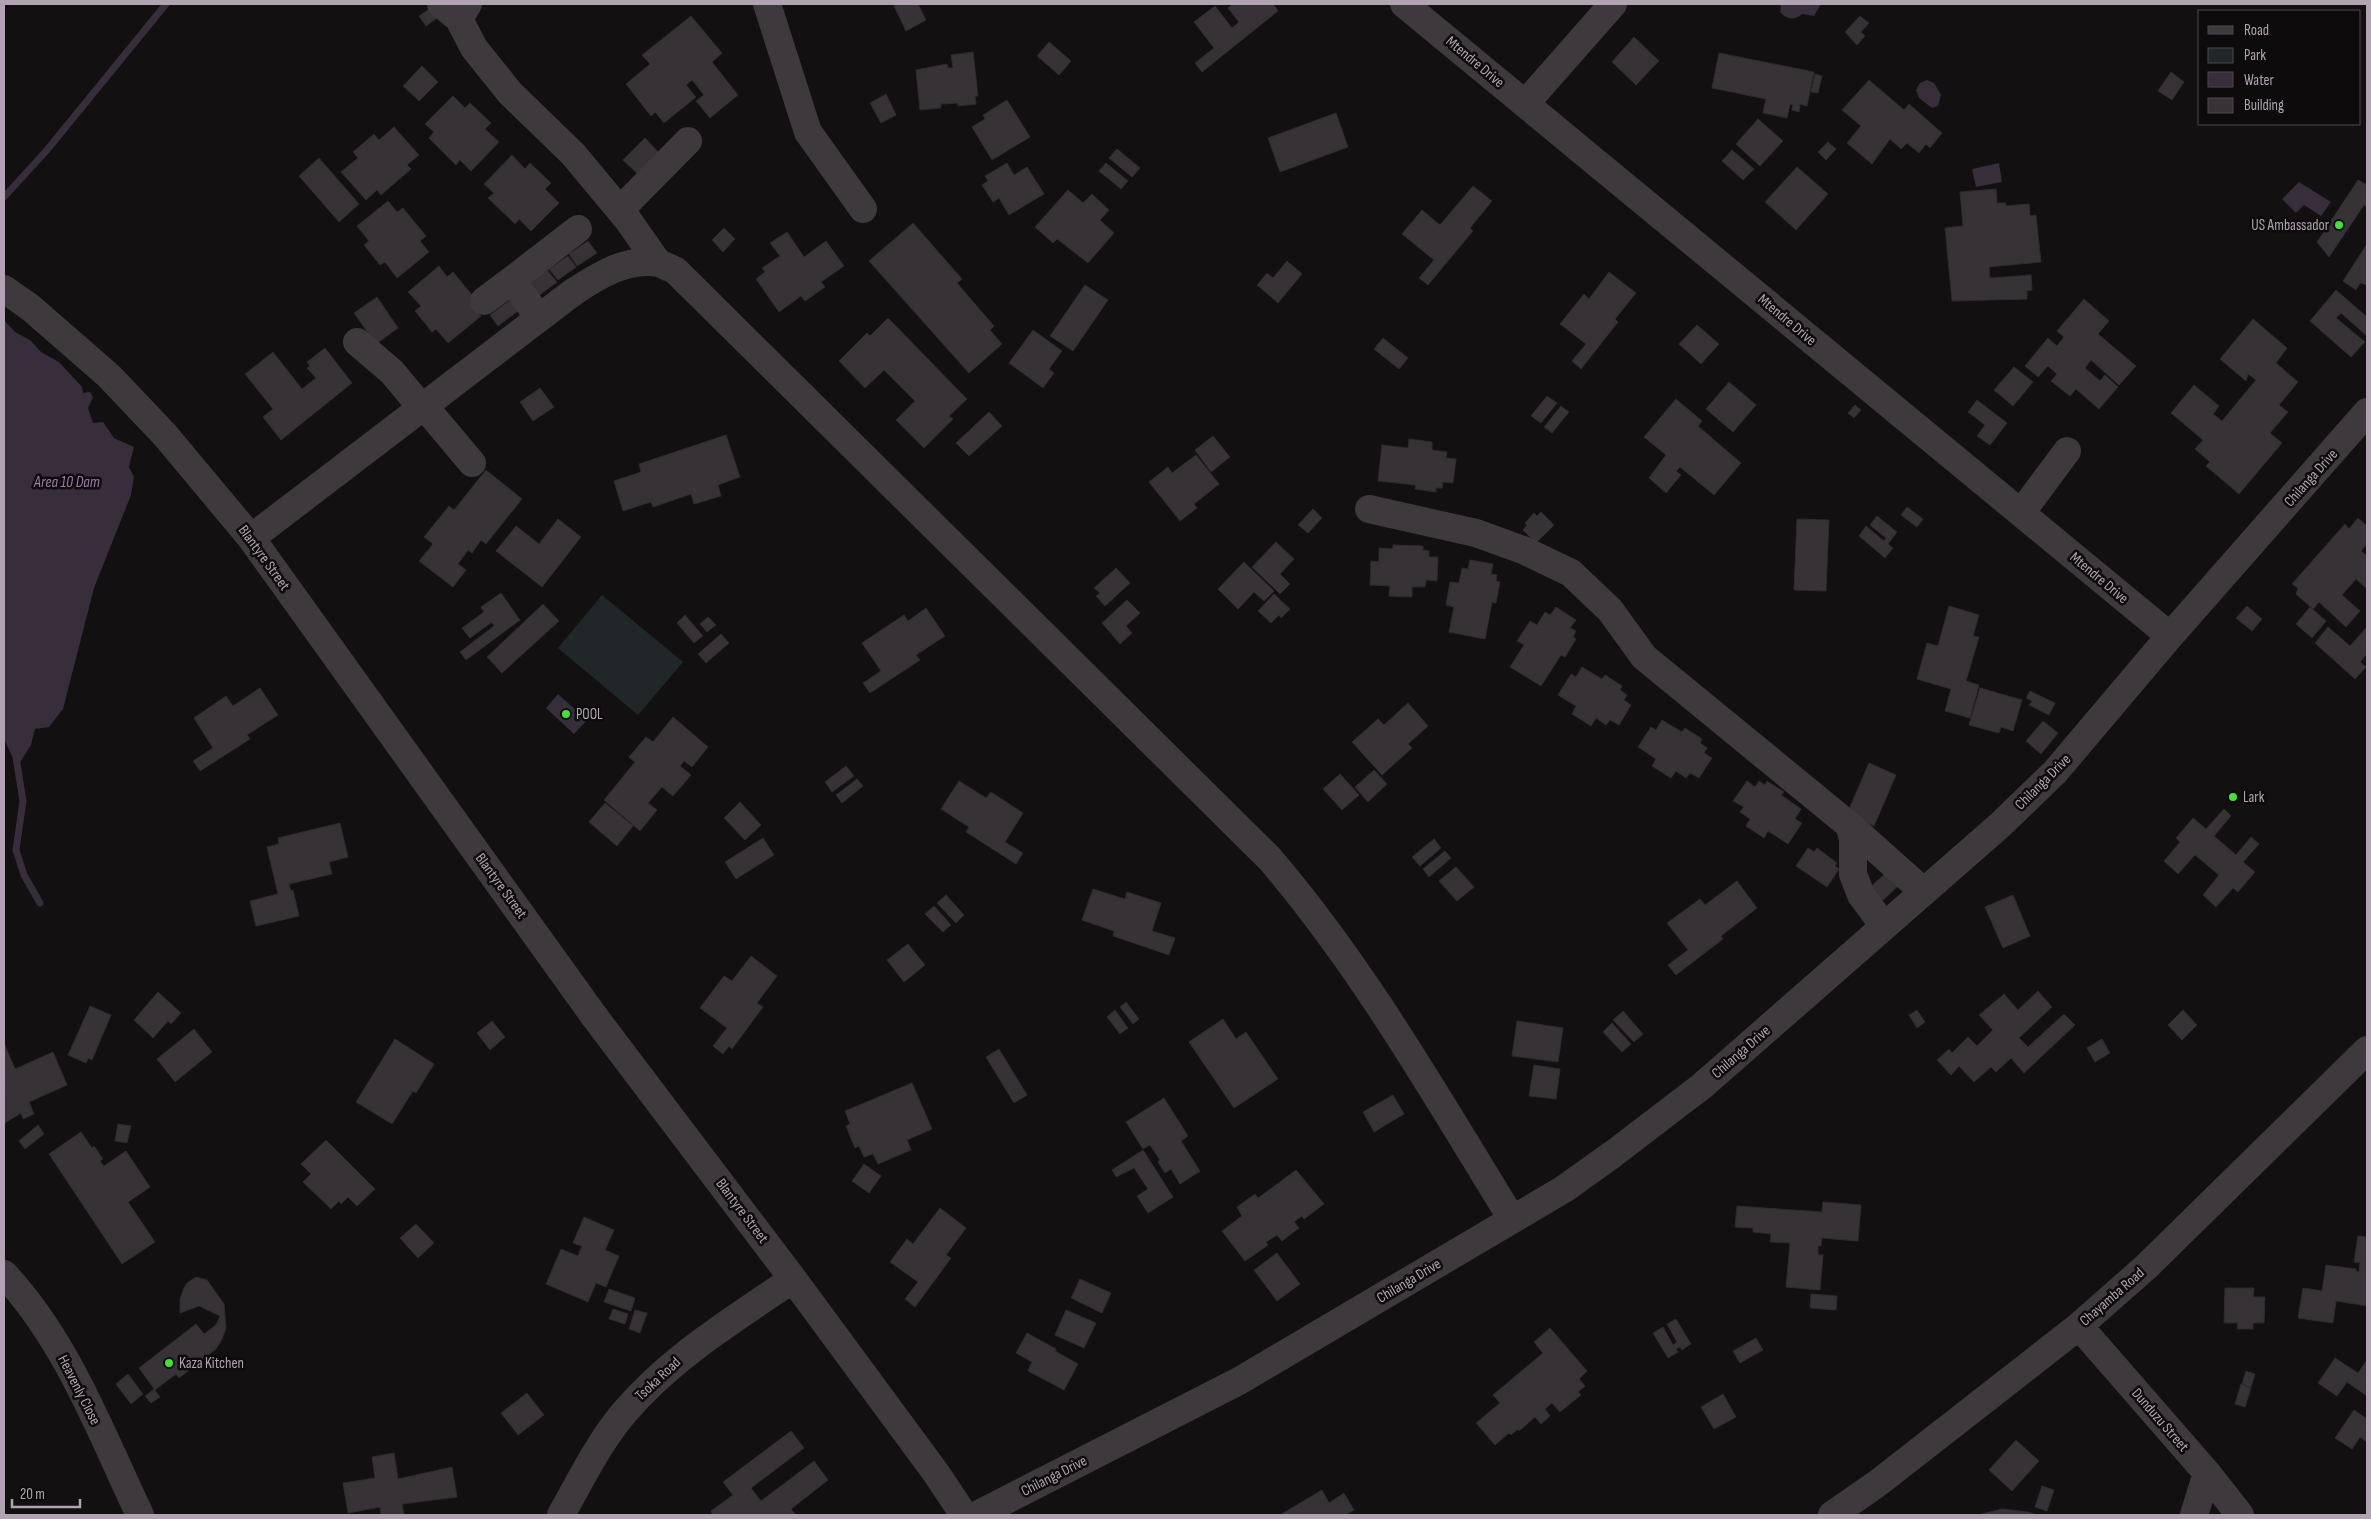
<svg xmlns="http://www.w3.org/2000/svg" width="2371" height="1519" viewBox="0 0 2371 1519" font-family="'Sofia Sans Condensed',sans-serif">
  <rect width="100%" height="100%" fill="#121011"/>
  <!-- green -->
  <path fill="#212629" d="M602,595L683,662L638,715L558,648Z"/>
  <!-- water -->
  <path fill="#372d3b" d="M1781,4H1821L1814,16L1802,14C1795,21 1786,19 1780,12Z
    M1927,80L1934,83L1941,95L1938,106L1932,108L1919,98L1916,90L1920,83Z
    M1999,163L2002,182L1976,187L1972,169Z
    M2299,182L2331,202L2321,216L2304,205L2296,213L2282,199Z
    M4,320L15,332L30,340L41,352L59,362L82,387L83,393L90,392L93,397L88,408L93,423L103,422L114,438L134,447L129,467L134,477L131,495L94,588L63,709L49,727L35,729L31,745L17,767L4,739Z
    M558,694L587,720L574,734L546,708Z"/>
  <g fill="none" stroke-linecap="round" stroke-linejoin="round">
    <!-- stream -->
    <path stroke="#372d3b" stroke-width="7" d="M4,197L47,150L166,4
      M16,757L23,801L16,850L24,875L40,903"/>
  </g>
  <!-- building -->
  <path fill="#373236" stroke="#2d2b2d" d="M899,4H918L926,20L906,31L894,6Z
    M1233,4H1273L1278,11L1202,72L1195,63L1214,48L1194,22L1215,6L1232,28L1239,22L1228,8Z
    M431,8L437,18L426,26L419,16Z
    M691,16L722,53L712,62L738,95L710,118L696,101L704,95L692,80L686,85L696,97L664,123L655,112L651,116L626,84L650,64L642,55Z
    M1860,16L1869,23L1861,32L1865,36L1857,45L1845,32Z
    M1634,37L1659,61L1636,85L1612,62Z
    M1049,42L1071,61L1059,75L1037,56Z
    M973,52L978,96H975L976,104L958,106V103L941,104V108L920,110L916,70L947,64L948,68H953L951,55Z
    M1719,53L1814,72L1807,106L1800,104L1799,112L1792,110L1793,105L1790,104L1787,118L1763,113L1766,99L1712,88Z
    M422,66L438,82L419,101L403,86Z
    M2171,72L2184,82L2172,100L2158,91Z
    M1815,74L1822,76L1818,93L1811,92Z
    M1869,80L1904,110L1909,104L1942,133L1930,148L1926,144L1919,153L1907,143L1901,149L1890,139L1872,164L1847,143L1861,126L1842,110Z
    M886,94L896,115L881,123L870,103Z
    M453,96L465,108L470,103L491,123L485,129L499,142L471,171L460,160L456,165L429,138L434,132L425,124Z
    M1007,100L1030,137L992,160L972,127L985,119L983,115Z
    M1336,113L1348,147L1280,172L1268,138Z
    M1758,119L1783,141L1760,166L1736,144Z
    M394,127L419,155L407,165L411,169L381,195L377,190L366,200L341,172L358,158L353,152L374,134L379,140Z
    M645,138L661,155L640,176L623,160Z
    M1828,142L1836,149L1826,160L1818,152Z
    M1117,149L1140,168L1132,177L1109,158Z
    M1732,150L1754,169L1743,180L1722,161Z
    M512,155L525,169L530,163L551,183L545,189L559,203L531,231L519,219L515,224L488,198L494,193L484,184Z
    M319,158L359,204L339,222L299,176Z
    M1007,163L1014,175L1027,167L1044,194L1009,215L999,198L993,202L982,185L988,181L985,176Z
    M1106,163L1128,181L1121,189L1099,171Z
    M1797,167L1828,194L1796,230L1765,202Z
    M2358,180L2367,185V208L2364,205L2329,257L2317,242Z
    M1473,186L1492,201L1470,228L1473,231L1428,285L1419,278L1434,260L1402,234L1422,210L1440,225Z
    M1996,189L1997,203H2006V206L2029,204L2030,216L2036,215L2041,262L1989,267L1990,278L2031,275L2032,290L2027,291V299L1952,301L1945,228L1963,226L1960,192Z
    M1068,190L1083,203L1092,194L1109,210L1100,220L1114,233L1088,263L1057,239L1053,243L1035,227Z
    M388,201L397,212L403,208L426,236L420,241L429,252L397,278L385,262L380,265L364,245L369,241L357,226Z
    M913,223L962,279L957,283L994,326L990,330L1002,344L969,373L869,261Z
    M724,228L735,239L723,252L712,240Z
    M787,232L804,257L826,241L844,266L821,282L825,287L805,301L801,296L779,312L756,279L765,272L762,268L780,256L770,243Z
    M588,241L597,253L577,266L569,254Z
    M2367,244V285L2360,283L2356,290L2343,281Z
    M568,256L576,267L558,280L549,269Z
    M1287,261L1302,274L1278,303L1257,285L1267,273L1273,278Z
    M439,266L447,277L453,272L477,301L472,306L481,316L448,343L436,329L432,332L415,311L421,306L408,292Z
    M547,270L557,282L537,297L528,285Z
    M1609,272L1636,293L1615,319L1618,322L1581,369L1572,361L1586,344L1560,324L1584,294L1589,299Z
    M1085,285L1108,300L1073,351L1050,336Z
    M2336,290L2367,317V336L2341,313L2336,318L2365,342L2351,357L2310,321Z
    M377,297L398,328L376,344L354,313Z
    M2084,299L2109,321L2098,334L2136,366L2119,385L2091,360L2085,368L2100,381L2105,375L2118,387L2099,409L2076,389L2070,396L2051,381L2057,374L2048,366L2038,377L2025,366L2048,338L2057,346L2064,337L2057,331Z
    M510,300L518,311L498,326L490,315Z
    M888,318L967,399L949,416L953,419L924,448L896,420L915,401L884,370L865,388L839,361L867,333L870,336Z
    M2253,319L2287,348L2276,363L2298,382L2279,405L2288,412L2270,433L2282,443L2239,494L2206,466L2210,462L2195,449L2203,440L2171,413L2194,385L2219,406L2213,414L2222,421L2256,380L2248,374L2246,381L2220,359Z
    M1697,325L1719,344L1701,364L1679,344Z
    M1033,330L1062,351L1049,369L1054,373L1043,388L1009,363Z
    M1383,338L1408,358L1399,369L1374,349Z
    M325,348L352,383L281,440L263,417L273,409L245,374L273,352L302,389L316,378L307,368L310,366L307,362Z
    M2014,367L2033,382L2013,406L1994,390Z
    M1729,382L1756,405L1733,432L1706,409Z
    M540,388L554,407L533,421L520,402Z
    M1547,396L1557,403L1541,423L1531,416Z
    M1676,399L1702,421L1698,426L1741,463L1714,495L1680,467L1676,471L1681,475L1666,493L1649,478L1666,455L1644,437Z
    M1977,400L2007,423L1990,445L1977,436L1985,425L1968,412Z
    M1855,405L1861,410L1854,418L1848,413Z
    M1561,406L1569,412L1552,433L1544,427Z
    M989,412L1002,426L969,456L956,443Z
    M726,435L740,477L718,485L721,496L694,504L691,494L653,507L651,502L623,511L614,481L641,472L639,464Z
    M1213,436L1230,457L1211,472L1195,450Z
    M1409,439L1432,442V450L1447,452L1446,458L1456,459L1453,483L1443,482L1442,488H1436V492L1415,489L1416,485L1378,481L1382,445L1408,448Z
    M1196,455L1219,484L1194,504L1197,508L1180,521L1149,482L1168,467L1172,473Z
    M486,470L522,499L486,544L481,540L472,553L468,550L458,564L466,570L453,587L419,561L433,544L424,537L449,506L454,510Z
    M1907,507L1923,519L1917,527L1901,515Z
    M1313,509L1322,518L1308,533L1298,525Z
    M1541,512L1554,525L1536,543L1523,530L1527,525L1525,523L1534,513L1537,516Z
    M1877,516L1897,532L1888,544L1893,548L1885,558L1859,536L1866,526L1884,541L1886,538L1870,525Z
    M2358,518L2367,526V544L2361,551L2367,556V589L2356,579L2342,595L2360,611L2346,627L2319,602L2313,609L2296,594L2298,588L2292,584L2345,524L2349,529Z
    M558,519L581,537L542,587L496,551L516,526L539,544Z
    M1797,519L1829,520L1826,591L1794,590Z
    M1276,542L1294,559L1280,574L1290,584L1280,594L1252,567Z
    M1393,545L1423,546V550L1429,551V557H1438L1437,581L1426,580L1425,587H1412V597L1389,596L1390,586L1370,585L1371,561L1379,562V548L1393,549Z
    M1470,560L1493,564L1491,574L1497,575L1496,581L1500,582L1496,603L1492,602L1485,639L1449,632L1454,607L1446,605L1450,582L1459,583L1462,568L1468,569Z
    M1244,562L1274,591L1264,601L1254,592L1238,609L1218,589Z
    M1116,568L1130,583L1105,606L1096,596L1100,593L1094,588Z
    M501,593L520,620L466,660L460,652L494,626L492,622L470,638L462,628L484,612L481,607Z
    M1274,594L1290,609L1281,618L1279,615L1271,623L1258,611Z
    M1127,600L1140,613L1126,626L1132,633L1120,644L1102,623Z
    M543,604L559,621L502,673L487,657Z
    M1949,606L1979,615L1973,636L1979,637L1966,681L1979,685L1970,718L1945,711L1951,689L1917,679L1927,643L1938,646Z
    M2247,606L2262,619L2252,631L2236,618Z
    M1556,607L1576,620L1570,628L1576,631L1573,637L1576,639L1565,657L1561,655L1541,686L1510,667L1524,645L1517,641L1530,621L1537,625L1545,612L1550,615Z
    M2310,607L2326,621L2312,638L2296,624Z
    M926,608L945,636L916,655L920,660L870,693L863,683L881,671L862,643L904,615L908,621Z
    M685,615L703,636L694,643L677,623Z
    M708,617L716,625L707,632L700,624Z
    M2328,627L2350,646L2367,627V654L2360,662L2366,667L2355,679L2315,643Z
    M721,634L729,643L706,663L698,654Z
    M1582,667L1602,679L1605,675L1622,686L1620,690L1627,695L1624,700L1631,705L1619,725L1610,720L1606,725L1596,718L1591,726L1572,714L1576,706L1558,695L1571,674L1576,677Z
    M260,688L278,715L247,735L250,739L200,771L193,761L213,748L194,718L226,696L233,706Z
    M1980,688L2022,700L2013,731L2001,727L1999,733L1969,725Z
    M2030,691L2055,703L2049,715L2029,705L2032,701L2026,698Z
    M1408,703L1428,726L1408,744L1412,748L1382,775L1352,742L1378,719L1384,725Z
    M673,717L708,747L692,767L684,761L680,766L691,775L673,796L662,787L648,803L657,810L640,831L604,800L635,762L629,757L646,737L653,742Z
    M1662,720L1682,732L1685,728L1702,739L1700,743L1707,748L1704,753L1712,758L1699,778L1690,773L1686,778L1676,771L1671,778L1652,766L1656,759L1638,747L1651,727L1656,730Z
    M2043,721L2058,733L2041,754L2026,741Z
    M1869,763L1896,775L1874,826L1847,814Z
    M846,766L854,776L832,792L825,782Z
    M1374,770L1387,784L1368,802L1355,787Z
    M1340,774L1359,795L1342,810L1323,789Z
    M857,779L863,786L842,803L836,795Z
    M959,781L986,798L991,792L1023,813L1005,842L1023,853L1016,864L966,832L969,827L941,809Z
    M1747,781L1755,787L1759,781L1765,785L1767,781L1784,792L1781,795L1801,809L1795,819L1802,823L1788,844L1768,831L1764,838L1746,826L1750,819L1740,812L1744,807L1733,801Z
    M740,802L761,825L745,840L724,818Z
    M605,803L633,826L617,846L589,822Z
    M2224,809L2231,816L2214,836L2236,855L2251,837L2259,844L2243,862L2255,872L2238,892L2233,888L2216,907L2203,895L2219,875L2195,855L2178,874L2164,861L2180,842L2176,838L2193,818L2206,829Z
    M340,823L348,857L329,862L332,874L289,884L291,891L293,890L299,916L256,926L250,901L278,894L267,847L279,844L278,838Z
    M763,838L774,855L736,879L725,862Z
    M1434,839L1441,848L1420,866L1412,857Z
    M1808,848L1814,852L1817,848L1837,863L1835,866L1839,869L1827,887L1796,866Z
    M1445,851L1451,858L1429,877L1423,869Z
    M1456,867L1474,887L1457,901L1439,881Z
    M1888,871L1900,884L1879,904L1867,890Z
    M1737,881L1757,908L1721,936L1723,939L1676,975L1668,965L1688,950L1667,923L1700,899L1705,905Z
    M1093,889L1125,899L1127,892L1161,903L1152,931L1175,938L1169,955L1113,936L1114,931L1082,920Z
    M946,895L964,915L956,923L937,903Z
    M2013,895L2030,936L2003,948L1985,907Z
    M934,906L951,925L943,932L925,914Z
    M908,944L925,965L904,982L887,960Z
    M751,956L777,976L757,1003L763,1007L732,1049L729,1046L723,1054L713,1046L727,1028L700,1008L724,976L732,981Z
    M2038,991L2052,1007L2019,1038L2028,1047L2064,1014L2075,1025L2024,1073L2011,1058L1996,1072L1991,1067L1974,1082L1959,1066L1951,1075L1937,1060L1949,1049L1952,1053L1968,1037L1977,1046L1993,1030L1979,1015L2004,994L2018,1010Z
    M158,992L181,1013L171,1024L168,1021L153,1038L134,1020Z
    M1126,1002L1139,1019L1133,1024L1120,1007Z
    M90,1006L111,1015L92,1060L88,1058L86,1063L68,1055Z
    M1115,1010L1128,1028L1120,1034L1107,1017Z
    M1917,1010L1925,1022L1917,1028L1909,1015Z
    M2183,1010L2197,1025L2182,1040L2168,1025Z
    M1623,1011L1643,1034L1634,1042L1613,1020Z
    M1223,1019L1236,1039L1246,1032L1278,1079L1234,1108L1189,1042Z
    M492,1021L505,1037L490,1050L477,1033Z
    M1517,1021L1563,1028L1558,1062L1512,1056Z
    M1612,1023L1631,1044L1622,1052L1603,1032Z
    M194,1029L212,1052L175,1082L157,1059Z
    M395,1039L434,1064L416,1093L413,1091L392,1124L356,1102Z
    M2102,1039L2110,1053L2095,1062L2087,1048Z
    M4,1043L15,1069L53,1052L67,1085L29,1102L34,1114L23,1119L21,1113L5,1123Z
    M999,1049L1027,1095L1014,1103L986,1057Z
    M1534,1065L1560,1069L1556,1099L1529,1096Z
    M912,1083L932,1129L907,1140L911,1150L878,1164L873,1154L864,1157L859,1146L855,1148L846,1126L850,1124L845,1111Z
    M1393,1095L1404,1114L1374,1132L1363,1112Z
    M1164,1098L1188,1136L1181,1141L1200,1171L1180,1184L1171,1169L1165,1173L1158,1162L1160,1160L1150,1145L1143,1149L1126,1122Z
    M118,1124L131,1126L127,1143L115,1141Z
    M38,1125L44,1134L25,1149L19,1141Z
    M81,1132L92,1148L94,1146L103,1159L100,1161L104,1166L126,1151L150,1187L128,1202L155,1242L122,1264L49,1154Z
    M326,1140L375,1189L357,1206L348,1197L341,1204L339,1201L331,1209L303,1182L311,1174L301,1164Z
    M1143,1150L1173,1197L1148,1213L1137,1196L1148,1189L1134,1168L1116,1177L1112,1170Z
    M864,1164L881,1176L869,1193L852,1181Z
    M1296,1170L1324,1204L1304,1219L1302,1216L1294,1222L1299,1228L1282,1241L1277,1235L1266,1242L1268,1245L1245,1261L1222,1231L1242,1216L1237,1207L1255,1194L1258,1198Z
    M1823,1202L1861,1205L1858,1241L1822,1238L1821,1246H1818V1255H1823L1820,1290L1786,1287L1790,1243L1770,1242L1771,1234L1753,1232V1228L1735,1227L1737,1206L1822,1212Z
    M940,1208L966,1228L946,1255L951,1258L915,1307L905,1299L918,1282L890,1262L907,1239L913,1244Z
    M584,1217L614,1230L605,1250L619,1256L606,1287L596,1283L588,1302L546,1284L561,1249L578,1256L582,1246L573,1243Z
    M416,1224L434,1243L418,1258L400,1238Z
    M2358,1236L2367,1237V1306L2336,1301L2333,1323L2298,1318L2303,1288L2322,1291L2326,1265L2356,1269V1271L2359,1272L2360,1263L2354,1262Z
    M1277,1253L1300,1284L1277,1301L1254,1270Z
    M196,1277L207,1280L224,1304L226,1328L222,1339L216,1349L179,1378L176,1374L155,1390L139,1368L196,1324L204,1334L216,1325L220,1316L199,1306L180,1313V1299L184,1288L187,1283Z
    M1080,1279L1111,1293L1102,1313L1071,1298Z
    M2225,1288H2254L2253,1297H2265L2264,1323H2253V1329H2237L2238,1323H2224Z
    M609,1289L635,1298L631,1311L604,1302Z
    M1811,1294L1837,1296L1836,1310L1810,1308Z
    M613,1309L628,1314L625,1324L609,1319Z
    M635,1310L647,1313L640,1333L629,1329Z
    M1066,1310L1096,1323L1084,1348L1055,1335Z
    M1676,1319L1691,1344L1682,1350L1680,1347L1676,1349L1678,1352L1668,1358L1653,1333L1663,1327L1673,1345L1677,1342L1667,1324Z
    M1550,1328L1587,1371L1579,1379L1585,1386L1578,1392L1581,1395L1560,1412L1552,1403L1545,1409L1550,1416L1541,1424L1535,1417L1519,1431L1518,1429L1511,1435L1509,1433L1495,1445L1476,1423L1500,1403L1493,1395L1543,1353L1534,1342Z
    M1027,1333L1056,1349L1055,1351L1078,1364L1064,1390L1028,1371L1032,1362L1016,1353Z
    M1756,1338L1763,1350L1740,1363L1733,1351Z
    M2335,1358L2358,1373L2367,1360V1396L2347,1382L2337,1396L2318,1383Z
    M2246,1371L2255,1374L2251,1387L2242,1384Z
    M128,1374L143,1394L131,1404L116,1384Z
    M2241,1384L2251,1388L2245,1407L2235,1404Z
    M154,1389L160,1397L151,1403L145,1396Z
    M527,1393L544,1415L518,1435L501,1413Z
    M1723,1394L1736,1417L1714,1429L1701,1407Z
    M2354,1410L2367,1419V1442L2360,1437L2352,1449L2335,1438Z
    M791,1431L804,1448L751,1488L761,1501L814,1461L828,1480L791,1509L796,1515H713L711,1511L733,1495L723,1482Z
    M2016,1440L2039,1461L2012,1491L1989,1470Z
    M394,1453L398,1479L452,1467L457,1497L402,1504L404,1515H381L380,1507L348,1513L343,1483L375,1478L372,1457Z
    M2042,1486L2054,1490L2047,1511L2035,1507Z
    M1322,1490L1329,1503L1344,1493L1354,1510L1345,1515H1280Z
    M2002,1509L2028,1512L2037,1515H1978Z"/>
  <g fill="none" stroke-linecap="round" stroke-linejoin="round">
    <!-- minor -->
    <path stroke="#3d393d" stroke-width="28" d="M441,4L459,19
      M468,4L459,19L474,48L510,93L573,154L628,220L658,263
      M767,4L808,132L863,209
      M1404,4L2170,636
      M1525,104L1613,4
      M620,210L688,141
      M4,289L31,308L109,376L165,435L251,538L594,1016L793,1279L936,1473L964,1515
      M484,301L512,280
      M539,318L512,280L578,229
      M357,342L392,372L422,408
      M424,406L472,463
      M1369,509L1476,533L1523,550L1571,573L1610,610L1644,657L1849,825L1923,891
      M2021,513L2067,451
      M251,538L572,293C596,277 627,257 658,263C664,265 670,268 676,271L1270,859C1364,969 1436,1096 1512,1219
      M1849,825L1853,839V874L1861,895L1884,926
      M4,1274C67,1341 101,1433 140,1515
      M2079,1326L2207,1473L2240,1515
      M561,1515C580,1481 598,1444 623,1414C670,1358 733,1320 793,1279
      M977,1515L1239,1381L1564,1189L1613,1154L1702,1086L1999,826L2055,772L2170,636L2367,412
      M1832,1515L1878,1483L2079,1326L2147,1266L2367,1050
      M2194,1515L2207,1473"/>
  </g>
  <!-- markers -->
  <g fill="#45e139" stroke="#0d0b0c" stroke-width="2">
    <circle cx="2339" cy="225" r="5"/>
    <circle cx="566" cy="714" r="5"/>
    <circle cx="2233" cy="797" r="5"/>
    <circle cx="169" cy="1363" r="5"/>
  </g>
  <g text-anchor="middle" dominant-baseline="central" stroke-width="5" stroke-linejoin="round" paint-order="stroke">
    <!-- street labels -->
    <g font-size="15" fill="#b1a3b1" stroke="#0d0b0c">
      <text transform="translate(1475 62) rotate(40)">Mtendre Drive</text>
      <text transform="translate(1787 320) rotate(40)">Mtendre Drive</text>
      <text transform="translate(2311 478) rotate(-48)">Chilanga Drive</text>
      <text transform="translate(264 558) rotate(54)">Blantyre Street</text>
      <text transform="translate(2099 578) rotate(40)">Mtendre Drive</text>
      <text transform="translate(2043 782) rotate(-45)">Chilanga Drive</text>
      <text transform="translate(501 886) rotate(54)">Blantyre Street</text>
      <text transform="translate(1741 1052) rotate(-41)">Chilanga Drive</text>
      <text transform="translate(742 1211) rotate(53)">Blantyre Street</text>
      <text transform="translate(1409 1281) rotate(-31)">Chilanga Drive</text>
      <text transform="translate(2112 1297) rotate(-41)">Chayamba Road</text>
      <text transform="translate(658 1379) rotate(-43)">Tsoka Road</text>
      <text transform="translate(79 1390) rotate(63)">Heavenly Close</text>
      <text transform="translate(2160 1420) rotate(49)">Dunduzu Street</text>
      <text transform="translate(1054 1476) rotate(-27)">Chilanga Drive</text>
    </g>
    <!-- poi labels -->
    <g font-size="15" fill="#b1a3b1" stroke="#0d0b0c" text-anchor="start">
      <text x="2329" y="225" text-anchor="end">US Ambassador</text>
      <text x="576" y="714">POOL</text>
      <text x="2243" y="797">Lark</text>
      <text x="179" y="1363">Kaza Kitchen</text>
    </g>
    <!-- water labels -->
    <g font-size="16" font-style="italic" fill="#9e7caa" stroke="#0d0b0c">
      <text x="67" y="482">Area 10 Dam</text>
    </g>
  </g>
  <!-- border -->
  <rect width="2371" height="1519" fill="none" stroke="#b1a3b1" stroke-width="10"/>
  <!-- legend -->
  <rect x="2198" y="10" width="162" height="115" fill="#0d0b0c" stroke="#4f484e"/>
  <rect x="2208" y="26" width="25" height="8" fill="#3d393d" stroke="#4f484e"/>
  <text x="2244" y="35" font-size="15" fill="#b1a3b1">Road</text>
  <rect x="2208" y="48" width="25" height="15" fill="#212629" stroke="#4f484e"/>
  <text x="2244" y="60" font-size="15" fill="#b1a3b1">Park</text>
  <rect x="2208" y="72" width="25" height="15" fill="#372d3b" stroke="#4f484e"/>
  <text x="2244" y="85" font-size="15" fill="#b1a3b1">Water</text>
  <rect x="2208" y="98" width="25" height="15" fill="#373236" stroke="#4f484e"/>
  <text x="2244" y="110" font-size="15" fill="#b1a3b1">Building</text>
  <!-- scale -->
  <path d="M12 1499v8h68v-8" fill="none" stroke="#b1a3b1" stroke-width="2.5"/>
  <text x="20" y="1499" font-size="15" fill="#b1a3b1" stroke="#0d0b0c" stroke-width="4" paint-order="stroke">20 m</text>
</svg>
